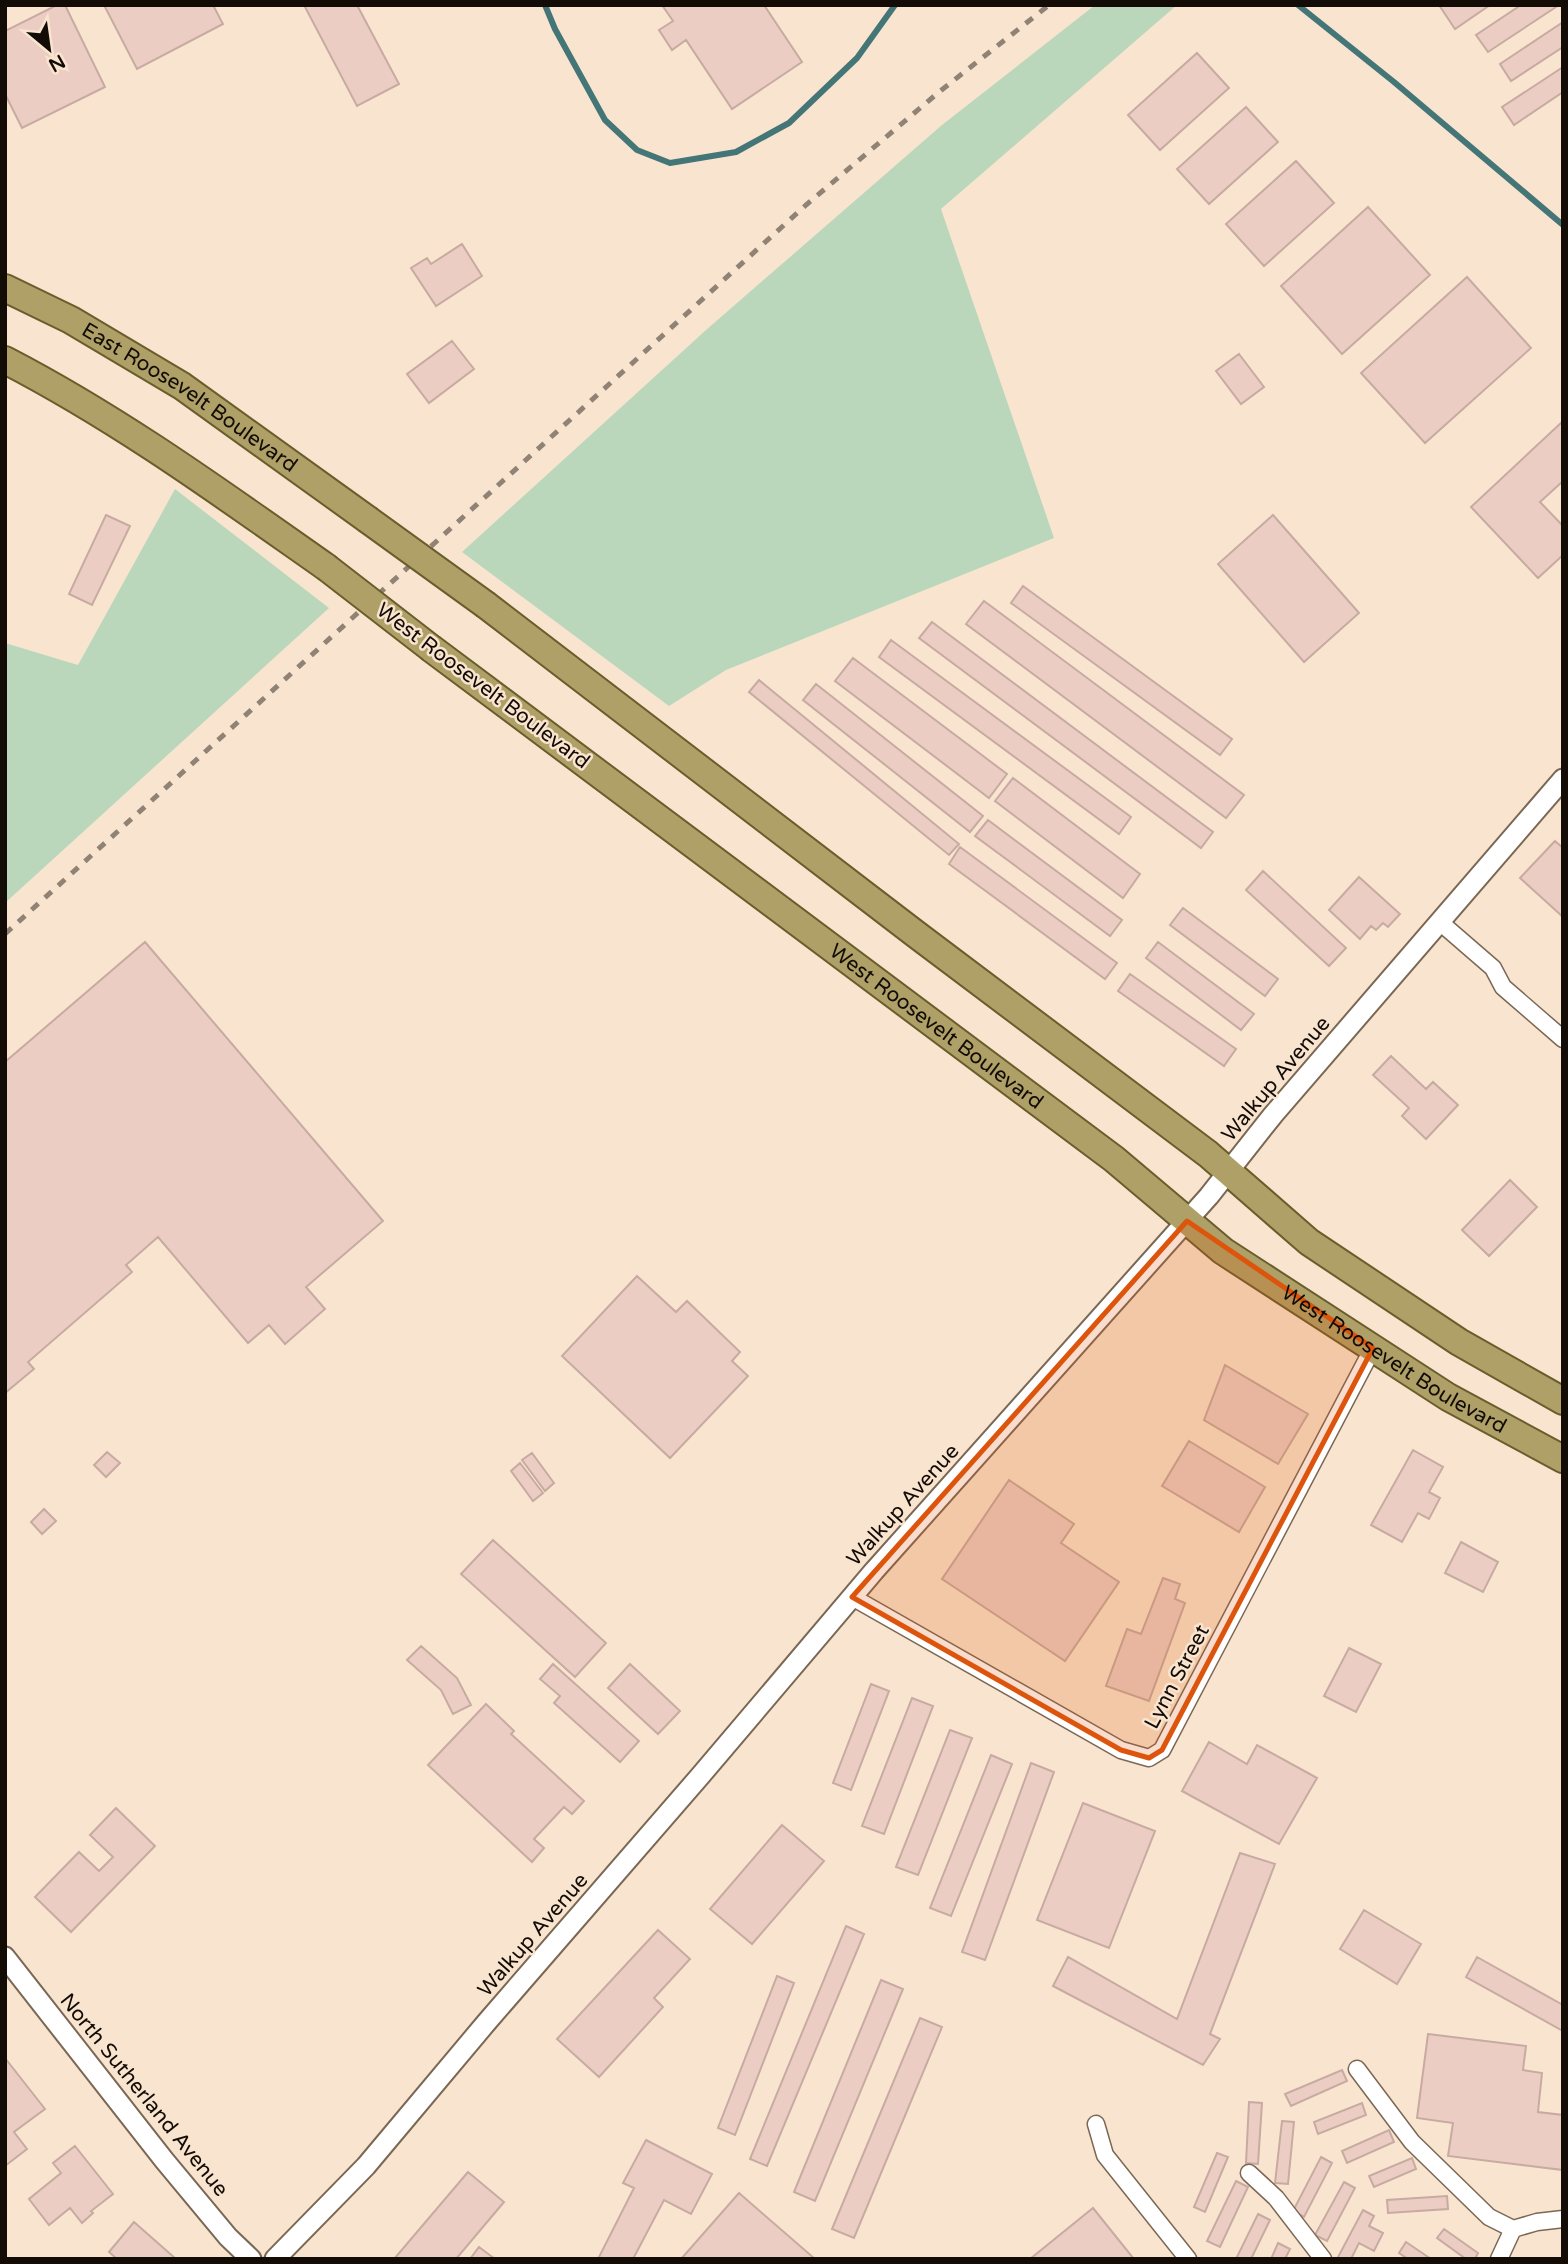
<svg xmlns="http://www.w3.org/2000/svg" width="1568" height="2264" viewBox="0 0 1568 2264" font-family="'Varela Round',sans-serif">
  <rect width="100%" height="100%" fill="#f9e5cf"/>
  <!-- green -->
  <path fill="#bbd7bb" d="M1095,5H1177L941,209L1054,538L726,670L669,706L462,552L706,330L942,125Z
    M175,489L329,608L5,903V643L78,665Z"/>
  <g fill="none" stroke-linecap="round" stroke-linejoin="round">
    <!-- stream -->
    <path stroke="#457677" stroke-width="6" d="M545,5L555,29L605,120L637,150L670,163L736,152L789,123L857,58L895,5
      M1298,5L1394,82L1563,225"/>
  </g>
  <!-- building -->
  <path fill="#ebcdc3" stroke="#c7aaa1" stroke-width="2" d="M57,5H65L105,87L22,128L5,94V31Z
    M104,5H213L223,24L137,69Z
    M304,5H357L399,84L357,106Z
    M662,5H764L802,62L732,109L686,40L672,50L659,30L673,21Z
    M1439,5H1490L1455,29Z
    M1521,5H1559L1488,52L1476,35Z
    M1563,22V47L1511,81L1500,64Z
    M1197,53L1229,88L1160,150L1128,115Z
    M1563,67V92L1514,125L1502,107Z
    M1246,107L1278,142L1209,204L1177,169Z
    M1296,161L1334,203L1264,266L1226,224Z
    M1368,207L1430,275L1342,354L1281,286Z
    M462,244L482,276L436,306L411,268L427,258L431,264Z
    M1467,277L1531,348L1425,443L1361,373Z
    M452,341L474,369L429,403L407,374Z
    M1239,354L1264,387L1241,404L1216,371Z
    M1563,421V481L1540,502L1563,526V555L1538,578L1471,507Z
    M106,515L130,526L92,605L69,594Z
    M1273,515L1359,613L1304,662L1218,564Z
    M1023,586L1232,739L1220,755L1011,603Z
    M984,601L1244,795L1226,818L966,624Z
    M932,622L1213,832L1201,848L919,638Z
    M891,640L1131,817L1119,834L879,657Z
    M853,658L1007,774L989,798L835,681Z
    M759,680L959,844L949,855L749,692Z
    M816,684L983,816L970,832L803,700Z
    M1013,778L1140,874L1123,898L995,801Z
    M988,820L1122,920L1110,936L975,836Z
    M1555,841L1563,848V917L1520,878Z
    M960,847L1117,963L1105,979L949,864Z
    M1263,871L1346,948L1329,966L1246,890Z
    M1359,877L1400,914L1388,927L1383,923L1376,930L1371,926L1360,939L1329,910Z
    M1183,908L1278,979L1265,996L1170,925Z
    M145,942L383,1221L306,1287L325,1309L285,1344L269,1325L248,1343L158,1237L126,1265L132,1272L28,1362L34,1369L5,1393V1062Z
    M1158,942L1254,1014L1241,1030L1146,958Z
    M1130,974L1236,1049L1224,1066L1118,991Z
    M1391,1056L1426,1089L1433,1082L1458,1105L1426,1139L1402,1116L1409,1108L1373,1075Z
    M1510,1180L1537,1207L1489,1256L1462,1230Z
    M637,1276L676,1312L687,1301L740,1352L732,1361L748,1376L670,1458L562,1356Z
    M1225,1365L1308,1414L1278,1464L1204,1420Z
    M1189,1441L1265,1487L1239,1532L1162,1486Z
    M1413,1450L1443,1467L1429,1492L1440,1498L1429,1519L1418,1513L1402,1542L1371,1525Z
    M107,1452L120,1463L106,1477L94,1465Z
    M532,1453L554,1483L545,1491L522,1460Z
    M520,1463L543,1493L533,1501L511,1471Z
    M1009,1480L1074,1524L1061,1543L1119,1582L1065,1661L942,1579Z
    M44,1509L56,1521L42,1534L31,1522Z
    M493,1540L606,1643L575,1677L461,1574Z
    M1461,1542L1498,1562L1483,1592L1445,1573Z
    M1163,1578L1180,1584L1175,1599L1185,1603L1149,1701L1106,1686L1127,1629L1141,1634Z
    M421,1646L457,1678L471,1705L453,1714L441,1690L407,1660Z
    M1349,1648L1381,1664L1356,1712L1324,1696Z
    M553,1664L639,1741L620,1762L554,1703L560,1696L540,1679Z
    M630,1664L680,1711L658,1734L608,1688Z
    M871,1684L889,1691L851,1790L833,1783Z
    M912,1698L933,1706L884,1834L862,1826Z
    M486,1704L514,1731L511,1734L584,1801L572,1814L564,1807L534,1839L544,1848L532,1862L428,1765Z
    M950,1730L972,1738L918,1875L896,1867Z
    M1209,1742L1247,1764L1257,1745L1317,1778L1279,1844L1182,1791Z
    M991,1755L1012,1764L951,1916L930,1908Z
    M1031,1763L1054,1772L985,1960L962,1952Z
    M1083,1803L1155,1831L1109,1948L1037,1920Z
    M116,1808L155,1846L71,1932L35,1897L79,1852L99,1871L113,1857L90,1835Z
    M782,1825L824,1861L752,1944L710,1909Z
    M1240,1853L1275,1864L1210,2034L1220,2039L1203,2065L1053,1986L1068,1957L1177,2019Z
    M1364,1910L1421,1944L1397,1984L1340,1949Z
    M846,1926L864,1934L767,2166L750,2159Z
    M658,1930L690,1959L654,1998L663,2007L599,2077L557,2039Z
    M1477,1957L1563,2005V2031L1466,1977Z
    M777,1976L794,1983L735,2135L718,2128Z
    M881,1980L903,1989L815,2201L794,2192Z
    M920,2018L942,2027L854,2238L832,2229Z
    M1428,2034L1526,2046L1523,2070L1542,2073L1538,2112L1563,2115V2170L1448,2156L1453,2123L1417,2118Z
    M5,2058L45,2109L14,2132L27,2149L5,2166Z
    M1342,2070L1347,2081L1291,2106L1285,2094Z
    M1249,2102L1262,2103L1258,2164L1246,2163Z
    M1362,2103L1366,2115L1318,2134L1314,2122Z
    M1282,2121L1294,2122L1288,2184L1275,2183Z
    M1389,2130L1394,2142L1347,2163L1342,2151Z
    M646,2140L712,2174L691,2214L664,2200L633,2259H598L634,2188L623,2183Z
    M75,2146L113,2194L91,2211L93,2213L82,2223L70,2208L49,2225L29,2199L61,2173L53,2163Z
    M1217,2153L1228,2157L1205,2212L1194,2207Z
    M1321,2157L1332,2163L1304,2217L1293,2211Z
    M1412,2158L1416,2169L1374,2187L1369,2176Z
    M468,2172L504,2202L456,2259H394Z
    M1236,2181L1248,2187L1220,2247L1207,2241Z
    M1344,2182L1355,2188L1327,2241L1315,2235Z
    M739,2193L815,2259H681Z
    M1447,2196L1448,2209L1388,2213L1387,2200Z
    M1093,2208L1134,2259H1030Z
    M1363,2210L1374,2216L1369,2226L1383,2233L1374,2251L1359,2243L1351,2259H1337Z
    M1258,2214L1270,2220L1251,2259H1236Z
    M134,2222L176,2259H117L109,2252Z
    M1444,2229L1478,2253L1475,2259H1466L1437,2238Z
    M1406,2242L1431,2259H1408L1399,2253Z
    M1278,2243L1290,2249L1285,2259H1271Z
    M479,2247L495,2259H470Z"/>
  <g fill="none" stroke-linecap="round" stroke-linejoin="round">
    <defs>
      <path id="minor" d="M1441,923L1493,968L1503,987L1563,1039
        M852,1597L1121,1750L1149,1758L1162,1750L1373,1348
        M1357,2069L1412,2142L1489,2217L1513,2229
        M1096,2124L1105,2155L1188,2259
        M1249,2173L1276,2198L1323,2259
        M1499,2259L1513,2229L1537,2222L1563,2219"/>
      <path id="tertiary" d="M5,1957L164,2160L228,2237L251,2259
        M275,2259L366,2166L486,2023L701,1775L874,1571L1209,1196L1273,1115L1563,779"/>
      <g id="trunk">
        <path id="s1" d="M5,288L71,320L182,386L367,519"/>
        <path d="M5,360C119,419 222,494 326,567"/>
        <path d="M486,605L917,935L1208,1154L1309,1242L1459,1342L1563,1401"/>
        <path id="s2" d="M432,649L1114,1159L1223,1251L1448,1397L1563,1459"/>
      </g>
    </defs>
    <!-- minor casing -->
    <use href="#minor" stroke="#7a6855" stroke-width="19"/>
    <!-- tertiary casing -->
    <use href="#tertiary" stroke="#7a6855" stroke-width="23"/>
    <!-- trunk casing -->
    <use href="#trunk" stroke="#6a5d2c" stroke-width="30"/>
    <!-- minor -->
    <use href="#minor" stroke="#fff" stroke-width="16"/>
    <!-- tertiary -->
    <use href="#tertiary" stroke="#fff" stroke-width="19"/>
    <!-- trunk -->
    <use href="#trunk" stroke="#aea067" stroke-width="26"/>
    <!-- rail -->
    <path stroke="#908274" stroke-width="5" stroke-dasharray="9 9" stroke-linecap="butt" d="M5,934L806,205L939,92L1049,5"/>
    <defs>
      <path id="trunk-bridge" d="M367,519L486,605
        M326,567L432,649"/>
    </defs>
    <!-- trunk-bridge casing -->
    <use href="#trunk-bridge" stroke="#6a5d2c" stroke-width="30" stroke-linecap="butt"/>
    <!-- trunk-bridge -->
    <use href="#trunk-bridge" stroke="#aea067" stroke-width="26"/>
  </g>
  <!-- marked area -->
  <path fill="#dd550c" fill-opacity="0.2" stroke="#dd550c" stroke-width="5" stroke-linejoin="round" d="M1187,1221L1373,1348L1162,1750L1149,1758L1121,1750L852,1597Z"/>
  <g text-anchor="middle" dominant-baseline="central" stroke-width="5" stroke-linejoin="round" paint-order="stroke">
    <!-- street labels -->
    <g font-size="21" fill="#130c06" stroke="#f9e5cf">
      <text stroke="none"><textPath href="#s1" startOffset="215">East Roosevelt Boulevard</textPath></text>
      <text transform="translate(483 686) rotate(37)">West Roosevelt Boulevard</text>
      <text stroke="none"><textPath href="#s2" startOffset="630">West Roosevelt Boulevard</textPath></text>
      <text transform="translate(1276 1079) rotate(-50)">Walkup Avenue</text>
      <text stroke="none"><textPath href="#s2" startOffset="1197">West Roosevelt Boulevard</textPath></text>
      <text transform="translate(903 1505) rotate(-48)">Walkup Avenue</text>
      <text transform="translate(1177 1677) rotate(-62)">Lynn Street</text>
      <text transform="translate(533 1935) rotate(-49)">Walkup Avenue</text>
      <text transform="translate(144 2095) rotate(51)">North Sutherland Avenue</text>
    </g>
  </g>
  <!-- border -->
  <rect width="1568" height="2264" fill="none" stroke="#130c06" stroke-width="14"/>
  <!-- north arrow -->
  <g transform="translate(49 49) rotate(151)" stroke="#f9e5cf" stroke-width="5" paint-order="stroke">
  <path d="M0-5L12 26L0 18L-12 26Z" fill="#130c06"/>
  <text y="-10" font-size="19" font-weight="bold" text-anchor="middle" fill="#130c06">N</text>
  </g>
</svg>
